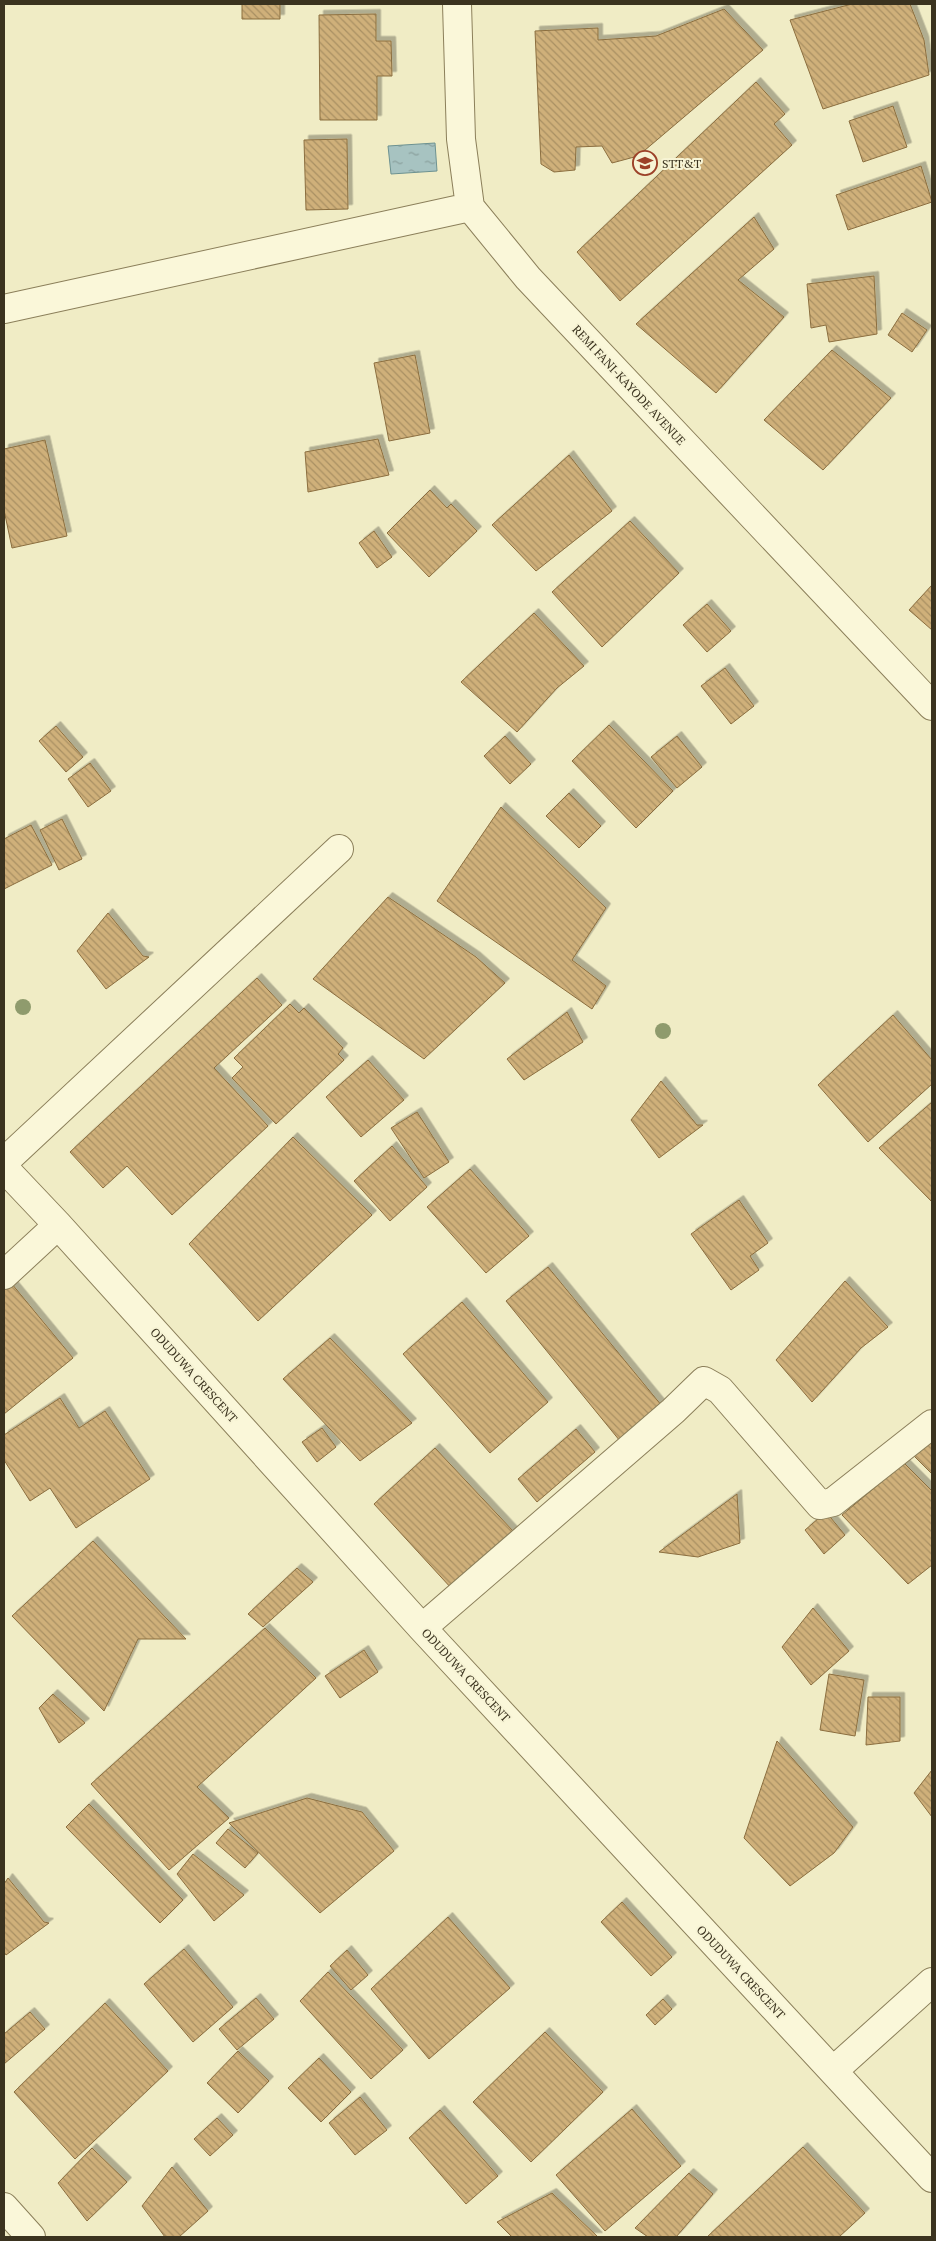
<svg xmlns="http://www.w3.org/2000/svg" width="936" height="2241" viewBox="0 0 936 2241" font-family="'PT Serif',serif">
  <defs>
    <pattern id="water-ripples" width="26" height="14" patternUnits="userSpaceOnUse" patternTransform="scale(1.25)"><rect width="26" height="14" fill="#a7c3c1"/><path d="M2 4q2-2 4 0t4 0M15 11q2-2 4 0t4 0" fill="none" stroke="#899f9c"/></pattern>
    <pattern id="building-back-hatch" width="6" height="6" patternUnits="userSpaceOnUse" patternTransform="scale(1.25)"><rect width="6" height="6" fill="#cfb07a"/><path d="M-1 5l2 2M0 0l6 6M5-1l2 2" fill="none" stroke="#a99063"/></pattern>
    <filter id="shadow"><feDropShadow dx="4.5" dy="-4.5" stdDeviation="0" flood-color="#0004"/></filter>
  </defs>
  <rect width="100%" height="100%" fill="#f0ecc5"/>
  <!-- water -->
  <path fill="url(#water-ripples)" stroke="#6d9291" d="M435,143L437,171L391,174L388,146Z"/>
  <!-- building -->
  <path fill="url(#building-back-hatch)" stroke="#8b6e3f" filter="url(#shadow)" d="M242,4H280V19H242Z
    M852,4H910L924,40L929,75L823,109L790,20Z
    M724,9L763,50L638,156L612,163L602,146L576,147L575,170L554,172L541,164L535,31L598,28V40L656,36Z
    M376,14V41H391L392,76H377V120H320L319,15Z
    M756,82L785,114L774,124L792,145L620,301L577,252Z
    M893,106L907,147L863,162L849,121Z
    M347,139L348,209L306,210L304,140Z
    M921,166L932,202L848,230L836,195Z
    M754,217L774,249L738,280L784,317L716,393L636,324Z
    M874,276L877,334L829,342L826,325L811,328L807,284Z
    M902,313L927,330L912,352L888,335Z
    M832,350L891,398L823,470L764,420Z
    M415,355L430,433L389,441L374,363Z
    M378,439L389,475L308,492L305,452Z
    M45,440L67,536L12,548L4,510V449Z
    M569,455L612,511L536,571L492,525Z
    M430,490L447,508L451,504L477,531L429,577L387,533Z
    M630,521L679,573L602,647L552,592Z
    M374,531L392,557L377,568L359,543Z
    M932,585V630L909,610Z
    M707,604L731,631L707,652L683,625Z
    M534,613L584,666L557,688L517,732L461,682Z
    M725,668L754,706L731,724L701,686Z
    M609,725L673,791L636,828L572,761Z
    M56,726L83,757L66,772L39,741Z
    M505,736L531,764L510,784L484,756Z
    M677,736L702,767L677,788L651,757Z
    M90,763L111,791L88,807L68,779Z
    M569,793L601,826L579,848L546,816Z
    M501,807L606,908L572,960L606,986L592,1009L437,901Z
    M62,819L82,859L59,870L40,830Z
    M31,825L52,865L4,889V839Z
    M388,897L476,957L505,983L424,1059L313,979Z
    M108,913L143,956L149,957L106,989L77,951Z
    M257,978L282,1005L214,1068L268,1126L172,1215L127,1166L103,1188L70,1152Z
    M290,1004L299,1013L304,1008L343,1048L338,1054L344,1060L276,1124L232,1078L243,1067L234,1058Z
    M567,1012L583,1042L524,1080L507,1059Z
    M893,1015L932,1060V1084L868,1142L818,1085Z
    M368,1060L404,1100L361,1137L326,1097Z
    M661,1081L697,1125H703L659,1158L631,1120Z
    M932,1102V1202L879,1148Z
    M417,1112L449,1162L424,1178L391,1128Z
    M293,1137L372,1215L258,1321L189,1244Z
    M392,1146L427,1187L390,1221L354,1181Z
    M470,1169L529,1236L486,1273L427,1207Z
    M739,1200L768,1243L750,1256L759,1270L731,1290L691,1234Z
    M548,1267L662,1406L620,1441L506,1301Z
    M7,1278L73,1358L4,1414V1280Z
    M845,1281L888,1327L861,1348L812,1402L776,1360Z
    M462,1302L548,1402L490,1453L403,1354Z
    M330,1338L412,1423L360,1461L283,1379Z
    M60,1398L79,1428L105,1411L150,1479L76,1528L50,1488L30,1501L4,1460V1435Z
    M322,1428L336,1447L317,1462L302,1442Z
    M576,1429L595,1452L537,1502L518,1479Z
    M932,1441V1474L914,1456Z
    M435,1448L514,1532L452,1589L374,1504Z
    M904,1463L932,1491V1565L908,1584L842,1515Z
    M737,1494L740,1543L698,1557L659,1552Z
    M826,1512L845,1535L824,1554L805,1530Z
    M93,1541L186,1639H138L104,1711L12,1616Z
    M297,1568L313,1582L263,1627L248,1614Z
    M813,1608L849,1651L811,1685L782,1647Z
    M265,1628L316,1678L197,1787L229,1818L169,1870L91,1784Z
    M364,1650L378,1672L340,1698L325,1676Z
    M829,1674L864,1680L855,1736L820,1730Z
    M53,1694L85,1723L59,1743L39,1708Z
    M868,1697H900V1741L866,1745Z
    M777,1741L853,1827L834,1853L790,1886L744,1838Z
    M932,1770V1817L914,1793Z
    M307,1798L362,1812L394,1851L320,1913L229,1823Z
    M89,1804L183,1900L160,1923L66,1827Z
    M228,1829L258,1853L245,1868L216,1843Z
    M193,1854L244,1895L214,1921L177,1874Z
    M8,1878L44,1922L49,1923L6,1955L4,1952V1884Z
    M622,1902L672,1957L651,1976L601,1922Z
    M448,1917L510,1988L429,2059L371,1989Z
    M184,1949L233,2007L193,2042L144,1984Z
    M347,1950L368,1975L351,1990L330,1966Z
    M328,1972L403,2050L371,2079L300,2001Z
    M256,1998L274,2019L237,2050L219,2029Z
    M663,1999L672,2009L655,2025L646,2015Z
    M105,2003L168,2071L75,2159L14,2092Z
    M30,2012L45,2029L4,2064V2034Z
    M545,2032L603,2092L531,2162L473,2102Z
    M238,2051L269,2081L238,2113L207,2083Z
    M319,2058L351,2092L321,2122L288,2088Z
    M360,2097L387,2130L355,2155L329,2123Z
    M632,2109L681,2166L605,2231L556,2175Z
    M440,2110L498,2176L466,2204L409,2138Z
    M217,2118L233,2135L210,2156L194,2139Z
    M803,2147L865,2213L839,2237H707Z
    M92,2148L127,2182L87,2221L58,2183Z
    M172,2167L208,2211L179,2237H165L142,2206Z
    M689,2173L713,2194L676,2237H648L635,2228Z
    M552,2193L598,2237H512L497,2222Z"/>
  <g fill="none" stroke-linecap="round" stroke-linejoin="round">
    <defs>
      <path id="minor" d="M457,4L461,139L470,207L528,278L932,706
        M4,309L470,207
        M4,1162L339,849
        M4,1168L58,1225L422,1628L932,2178
        M4,1275L58,1225
        M422,1628L673,1411L704,1381L720,1390L820,1505L833,1502L932,1424
        M833,2071L932,1982
        M4,2207L31,2237"/>
    </defs>
    <!-- minor casing -->
    <use href="#minor" stroke="#8b7f5a" stroke-width="30"/>
    <!-- minor -->
    <use href="#minor" stroke="#faf7d9" stroke-width="28"/>
  </g>
  <!-- trees -->
  <g fill="#8f9b6d">
    <circle cx="23" cy="1007" r="8"/>
    <circle cx="663" cy="1031" r="8"/>
  </g>
  <!-- icons -->
  <defs>
    <symbol id="school-ring" viewBox="-11 -11 22 22"><circle r="9.5" fill="#f7f4d5" stroke="#9c4128" stroke-width="1.5"/><path d="M0-5L7-2L0 1L-7-2ZM-4 1L0 2.5L4 1V4Q0 6-4 4Z" fill="#9c4128"/></symbol>
  </defs>
  <g fill-rule="evenodd">
    <use href="#school-ring" x="631" y="149" width="28" height="28"/>
  </g>
  <g text-anchor="middle" dominant-baseline="central" stroke-width="4" stroke-linejoin="round" paint-order="stroke">
    <!-- poi labels -->
    <g font-size="12" fill="#3b331f" stroke="#f7f4d5" text-anchor="start">
      <text x="662" y="163">STT&amp;T</text>
    </g>
    <!-- street labels -->
    <g font-size="12" fill="#3b331f" stroke="#f7f4d5">
      <text transform="translate(629 385) rotate(47)">REMI FANI-KAYODE AVENUE</text>
      <text transform="translate(194 1375) rotate(48)">ODUDUWA CRESCENT</text>
      <text transform="translate(466 1675) rotate(47)">ODUDUWA CRESCENT</text>
      <text transform="translate(741 1972) rotate(47)">ODUDUWA CRESCENT</text>
    </g>
  </g>
  <!-- border -->
  <rect width="936" height="2241" fill="none" stroke="#3b331f" stroke-width="10"/>
</svg>
